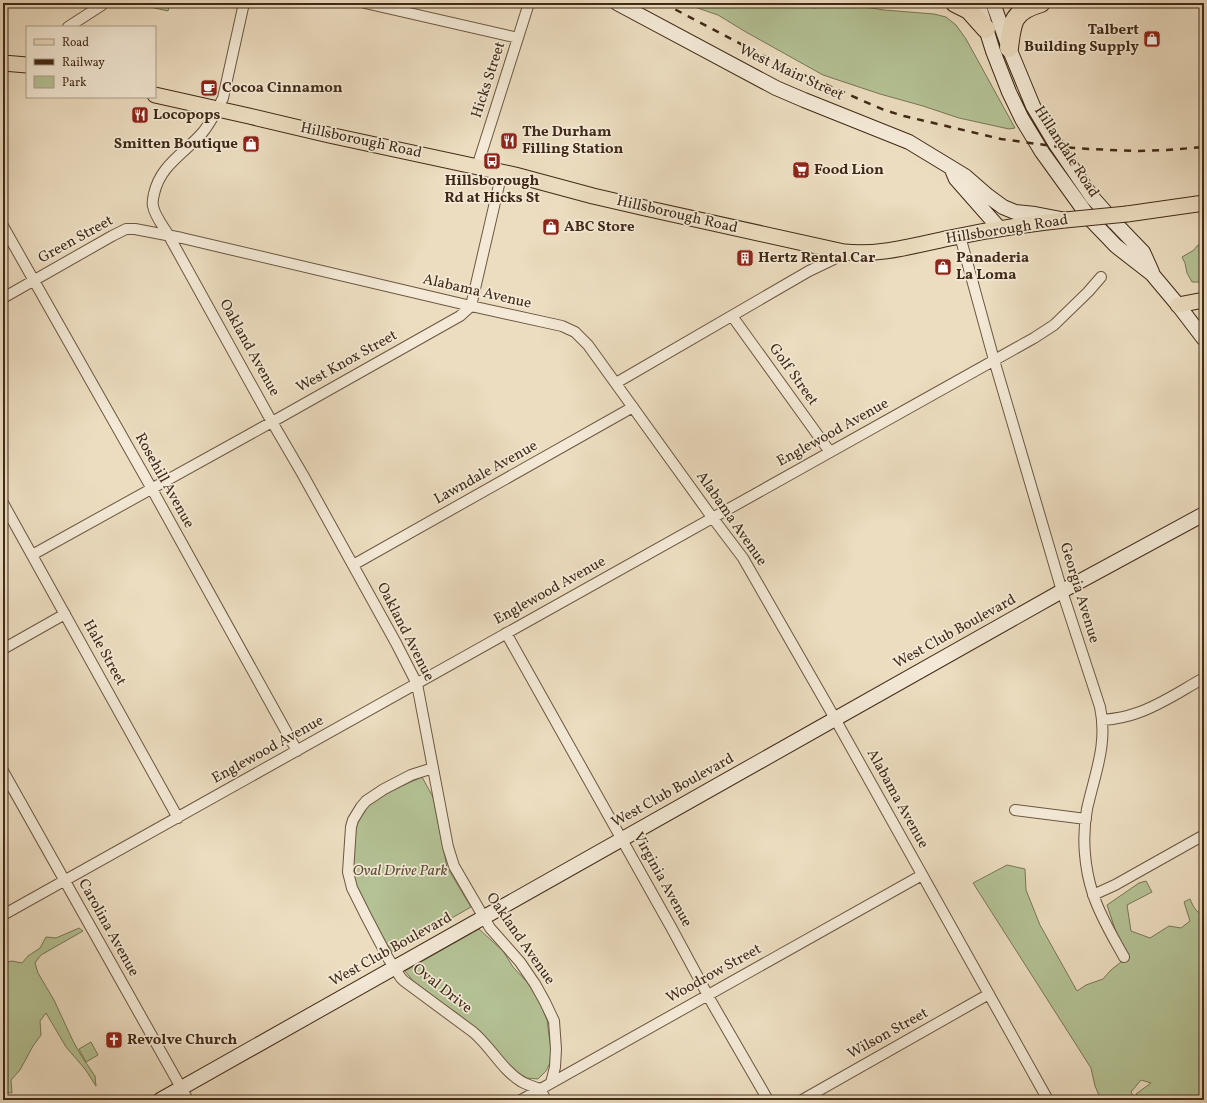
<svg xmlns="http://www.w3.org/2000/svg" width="1207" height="1103" viewBox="0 0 1207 1103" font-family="Vollkorn,serif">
  <rect width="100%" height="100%" fill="#ecddc0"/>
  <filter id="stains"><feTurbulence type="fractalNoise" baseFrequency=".005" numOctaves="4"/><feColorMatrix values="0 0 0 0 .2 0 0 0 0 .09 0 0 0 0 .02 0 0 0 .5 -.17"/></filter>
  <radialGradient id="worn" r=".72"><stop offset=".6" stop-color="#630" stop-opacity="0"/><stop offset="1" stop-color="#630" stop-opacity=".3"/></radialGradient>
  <!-- green -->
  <path fill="#b4c295" stroke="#7a7656" d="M132,3H170L168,11Z
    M683,3H802L806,7L815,8L832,3H840L884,10L934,14L946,17L956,25L966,39L1015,128L1009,129L959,118L923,106L880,94L823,75L746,32L718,15Z
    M1204,241V282H1192L1187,273L1185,263L1182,257L1194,250L1197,246Z
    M422,777L433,797L447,867L471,907L392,952C378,929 357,901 352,874C350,865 353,853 353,844C354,832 356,819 364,810C375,797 407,784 422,777Z
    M1007,865L1025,869L1026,890L1040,925L1077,991L1086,985L1103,979L1111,970L1121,962L1128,958L1116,932L1107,905L1139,883L1146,881L1152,892L1127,905L1131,931L1150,938L1169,926L1181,928L1190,921L1184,902L1190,899C1193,906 1196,913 1204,915V1100H1139L1136,1094L1151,1083L1141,1080L1131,1092L1135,1100H1101L1095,1086L1091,1068L973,883Z
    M79,928L83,931L41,955L35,963L38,973L54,1000L73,1041L82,1057L95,1076L96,1086L85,1069L66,1047L46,1013L40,1021L41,1035L33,1046L20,1070L11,1080L12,1093L3,1092V963L12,961L22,963L28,956L40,948L46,937L56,938Z
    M479,929L503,951L513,967L528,983L540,1003L547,1020L551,1050L550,1063L546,1071L538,1079L527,1078L514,1071L485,1038L457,1013L443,1004L414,982L405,971Z
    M91,1042L98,1055L86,1062L79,1049Z"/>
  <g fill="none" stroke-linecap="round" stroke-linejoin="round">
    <defs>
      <path id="street" d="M244,3L223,98C217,110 211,122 203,132C185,153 160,165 154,194C153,198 152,202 153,206C155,217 164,227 169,236L268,415L303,475L396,643L417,684L448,847L454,866L490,928L520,962L535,984L545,1002L554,1021L556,1049L555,1067L551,1083
        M365,3L518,38
        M68,27L102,5
        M477,167L529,3
        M3,226L148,482L297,751
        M960,236L994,360L1062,591L1100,707C1108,744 1095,773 1087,809C1082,836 1084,867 1093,894C1100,916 1113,937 1124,957
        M3,298L112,236L126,229H135L182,238L471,306L562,326L575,332L588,345L709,513L743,558L829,708L1048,1100
        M732,316L830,452
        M616,383L809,271L834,259L841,251
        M3,503L178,818
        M32,555L272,422L460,316L471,306L502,172
        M353,565L633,407
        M506,633L671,927L712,1003L768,1100
        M3,649L65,614
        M1103,720C1114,719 1126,717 1137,713C1161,705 1182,690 1204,678
        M433,768L411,775L384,789L366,801L361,807L353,820L351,827L348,872L352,888L366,916L388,958L401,978L404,981L473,1032C491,1047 502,1070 522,1082C528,1085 534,1087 540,1089L546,1100
        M3,771L188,1100
        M1015,810L1086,819
        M1093,895L1115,885L1204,835
        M3,915L1034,338L1054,325L1088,292L1101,277
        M521,1100L922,875
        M802,1100L989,994"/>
      <path id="secondary" d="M617,3L776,88L804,100L909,142L965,176L988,196L1003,207L1015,212L1035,214L1061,219
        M978,3L993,51L1009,92L1022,119L1042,152L1091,220L1116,246L1152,274L1178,305L1204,339
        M993,3L1009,48L1033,106L1055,143L1092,197L1115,223L1143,252L1152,272
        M953,172L956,179L1000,229
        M160,1100L835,719L1062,591L1204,514"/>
      <path id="primary" d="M3,63L27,65
        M155,95L249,116L329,135L515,175L593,196L645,208L844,252C880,256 915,245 950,238C988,230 1027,224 1065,220
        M1127,214L1204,203
        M1178,305L1204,300"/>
      <path id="highway" d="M955,3L969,10L986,29
        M1009,48C1012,21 1013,11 1041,3"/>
    </defs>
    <!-- street casing -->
    <use href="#street" stroke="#6b5740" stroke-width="12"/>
    <!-- secondary casing -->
    <use href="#secondary" stroke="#402a16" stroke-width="16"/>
    <!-- primary casing -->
    <use href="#primary" stroke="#402a16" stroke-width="17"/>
    <!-- highway casing -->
    <use href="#highway" stroke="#402a16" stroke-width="20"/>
    <!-- street -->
    <use href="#street" stroke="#f3e9d6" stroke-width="10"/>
    <!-- secondary -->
    <use href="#secondary" stroke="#f3e9d6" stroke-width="14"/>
    <!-- primary -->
    <use href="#primary" stroke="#ecddc0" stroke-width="15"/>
    <!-- highway -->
    <use href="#highway" stroke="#ecddc0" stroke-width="18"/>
    <!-- rail -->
    <path stroke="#402a16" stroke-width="2.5" stroke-dasharray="7 7" stroke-linecap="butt" d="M663,3L781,65L884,110L904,116L1001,139L1060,147L1090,149L1135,151L1167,150L1204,147"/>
    <defs>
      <path id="primary-bridge" d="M1065,220L1127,214"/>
    </defs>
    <!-- primary-bridge casing -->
    <use href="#primary-bridge" stroke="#402a16" stroke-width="17" stroke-linecap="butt"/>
    <!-- primary-bridge -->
    <use href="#primary-bridge" stroke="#ecddc0" stroke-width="15"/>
  </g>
  <!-- icons -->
  <defs>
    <symbol id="shop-square" viewBox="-11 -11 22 22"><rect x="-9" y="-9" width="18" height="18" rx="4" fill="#8f2418" stroke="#f3e9d6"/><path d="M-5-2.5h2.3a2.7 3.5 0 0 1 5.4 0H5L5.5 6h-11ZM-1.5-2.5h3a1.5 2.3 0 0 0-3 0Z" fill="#fff"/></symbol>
    <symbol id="cafe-square" viewBox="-11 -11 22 22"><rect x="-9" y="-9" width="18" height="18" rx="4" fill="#8f2418" stroke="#f3e9d6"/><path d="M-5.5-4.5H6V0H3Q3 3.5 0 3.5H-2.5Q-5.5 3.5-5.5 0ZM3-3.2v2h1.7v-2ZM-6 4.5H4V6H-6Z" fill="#fff"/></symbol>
    <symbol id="restaurant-square" viewBox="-11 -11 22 22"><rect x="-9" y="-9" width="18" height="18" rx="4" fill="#8f2418" stroke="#f3e9d6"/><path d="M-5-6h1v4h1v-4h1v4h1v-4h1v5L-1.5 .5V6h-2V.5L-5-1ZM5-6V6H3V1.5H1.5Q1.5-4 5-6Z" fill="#fff"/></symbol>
    <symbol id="bus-square" viewBox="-11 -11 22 22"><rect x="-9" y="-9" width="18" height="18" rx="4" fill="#8f2418" stroke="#f3e9d6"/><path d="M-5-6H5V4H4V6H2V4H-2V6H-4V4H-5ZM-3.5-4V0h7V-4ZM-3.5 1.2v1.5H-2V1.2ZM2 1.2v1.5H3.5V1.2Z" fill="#fff"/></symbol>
    <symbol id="supermarket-square" viewBox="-11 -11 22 22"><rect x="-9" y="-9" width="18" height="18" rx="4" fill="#8f2418" stroke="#f3e9d6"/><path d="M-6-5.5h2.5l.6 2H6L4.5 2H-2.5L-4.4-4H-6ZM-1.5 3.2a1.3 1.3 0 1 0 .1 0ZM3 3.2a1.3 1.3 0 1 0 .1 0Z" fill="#fff"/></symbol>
    <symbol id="building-square" viewBox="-11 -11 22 22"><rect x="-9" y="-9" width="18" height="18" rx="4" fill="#8f2418" stroke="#f3e9d6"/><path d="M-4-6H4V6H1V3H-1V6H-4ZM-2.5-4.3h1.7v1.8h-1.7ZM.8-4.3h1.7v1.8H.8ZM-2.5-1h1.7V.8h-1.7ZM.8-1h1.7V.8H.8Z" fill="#fff"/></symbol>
    <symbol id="church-square" viewBox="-11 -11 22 22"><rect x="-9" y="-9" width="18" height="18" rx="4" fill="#8f2418" stroke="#f3e9d6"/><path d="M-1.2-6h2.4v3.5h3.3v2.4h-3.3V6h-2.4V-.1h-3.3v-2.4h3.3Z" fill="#fff"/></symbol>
  </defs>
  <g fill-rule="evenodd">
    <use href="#shop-square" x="1142" y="29" width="20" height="20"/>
    <use href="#cafe-square" x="199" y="78" width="20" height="20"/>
    <use href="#restaurant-square" x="130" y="105" width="20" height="20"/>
    <use href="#restaurant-square" x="499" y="131" width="20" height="20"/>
    <use href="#shop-square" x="241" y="134" width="20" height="20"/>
    <use href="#bus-square" x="482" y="151" width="20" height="20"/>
    <use href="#supermarket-square" x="791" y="160" width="20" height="20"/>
    <use href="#shop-square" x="541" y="217" width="20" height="20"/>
    <use href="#building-square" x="735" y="248" width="20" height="20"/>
    <use href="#shop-square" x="933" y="257" width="20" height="20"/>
    <use href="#church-square" x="104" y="1030" width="20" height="20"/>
  </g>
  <g text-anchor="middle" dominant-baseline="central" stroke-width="3.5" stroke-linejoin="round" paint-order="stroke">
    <!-- poi labels -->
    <g font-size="15" font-weight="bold" fill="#402a16" stroke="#f3e9d6" text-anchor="start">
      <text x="1139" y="30" text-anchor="end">Talbert<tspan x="1139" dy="17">Building Supply</tspan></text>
      <text x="222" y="88">Cocoa Cinnamon</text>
      <text x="153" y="115">Locopops</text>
      <text x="522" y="132">The Durham<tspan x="522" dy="17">Filling Station</tspan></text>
      <text x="238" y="144" text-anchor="end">Smitten Boutique</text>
      <text x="814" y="170">Food Lion</text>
      <text x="492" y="181" text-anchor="middle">Hillsborough<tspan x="492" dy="17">Rd at Hicks St</tspan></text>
      <text x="564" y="227">ABC Store</text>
      <text x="758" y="258">Hertz Rental Car</text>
      <text x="956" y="258">Panaderia<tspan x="956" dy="17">La Loma</tspan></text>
      <text x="127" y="1040">Revolve Church</text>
    </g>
    <!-- street labels -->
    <g font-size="15" fill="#402a16" stroke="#f3e9d6">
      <text transform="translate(791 73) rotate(25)">West Main Street</text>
      <text transform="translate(489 80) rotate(-72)">Hicks Street</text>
      <text transform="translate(361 141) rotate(12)">Hillsborough Road</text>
      <text transform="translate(1066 152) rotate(57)">Hillandale Road</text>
      <text transform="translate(677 215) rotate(13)">Hillsborough Road</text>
      <text transform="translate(1007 230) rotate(-9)">Hillsborough Road</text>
      <text transform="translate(76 240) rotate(-29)">Green Street</text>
      <text transform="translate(477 292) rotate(13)">Alabama Avenue</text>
      <text transform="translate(249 348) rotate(61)">Oakland Avenue</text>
      <text transform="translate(347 362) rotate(-29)">West Knox Street</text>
      <text transform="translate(793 375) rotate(54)">Golf Street</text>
      <text transform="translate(833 433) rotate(-29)">Englewood Avenue</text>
      <text transform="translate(486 473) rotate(-29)">Lawndale Avenue</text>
      <text transform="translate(164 481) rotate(61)">Rosehill Avenue</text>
      <text transform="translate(731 519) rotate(55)">Alabama Avenue</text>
      <text transform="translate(550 591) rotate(-29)">Englewood Avenue</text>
      <text transform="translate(1079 593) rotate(73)">Georgia Avenue</text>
      <text transform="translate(405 632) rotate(63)">Oakland Avenue</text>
      <text transform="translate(955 632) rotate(-29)">West Club Boulevard</text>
      <text transform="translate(104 653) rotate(61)">Hale Street</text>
      <text transform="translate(268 750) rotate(-29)">Englewood Avenue</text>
      <text transform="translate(673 791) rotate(-29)">West Club Boulevard</text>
      <text transform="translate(897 799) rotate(61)">Alabama Avenue</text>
      <text transform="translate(662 880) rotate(61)">Virginia Avenue</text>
      <text transform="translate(108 928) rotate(61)">Carolina Avenue</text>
      <text transform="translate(520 939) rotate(55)">Oakland Avenue</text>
      <text transform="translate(391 950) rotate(-29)">West Club Boulevard</text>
      <text transform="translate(714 974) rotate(-29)">Woodrow Street</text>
      <text transform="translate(442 989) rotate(38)">Oval Drive</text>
      <text transform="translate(888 1034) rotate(-29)">Wilson Street</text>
    </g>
    <!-- park labels -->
    <g font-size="15" font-style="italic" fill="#5d5036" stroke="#f3e9d6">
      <text x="400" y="871">Oval Drive Park</text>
    </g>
  </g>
  <!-- margin -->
  <rect width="1207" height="1103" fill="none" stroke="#ecddc0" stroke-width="16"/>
  <rect x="4" y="4" width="1199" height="1095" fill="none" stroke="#402a16" stroke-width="2"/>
  <rect x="8" y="8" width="1191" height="1087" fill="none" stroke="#402a16"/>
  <!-- legend -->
  <rect x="26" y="26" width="130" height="72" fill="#f3e9d6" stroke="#ab9d89"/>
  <rect x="34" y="39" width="20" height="6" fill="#ecddc0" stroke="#ab9d89"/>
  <text x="62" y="46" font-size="12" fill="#402a16">Road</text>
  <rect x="34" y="59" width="20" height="6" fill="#402a16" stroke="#ab9d89"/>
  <text x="62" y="66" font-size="12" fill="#402a16">Railway</text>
  <rect x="34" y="76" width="20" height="12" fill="#b4c295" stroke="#ab9d89"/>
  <text x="62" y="86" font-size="12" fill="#402a16">Park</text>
  <rect width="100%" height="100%" filter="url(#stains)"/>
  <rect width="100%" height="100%" fill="url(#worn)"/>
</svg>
